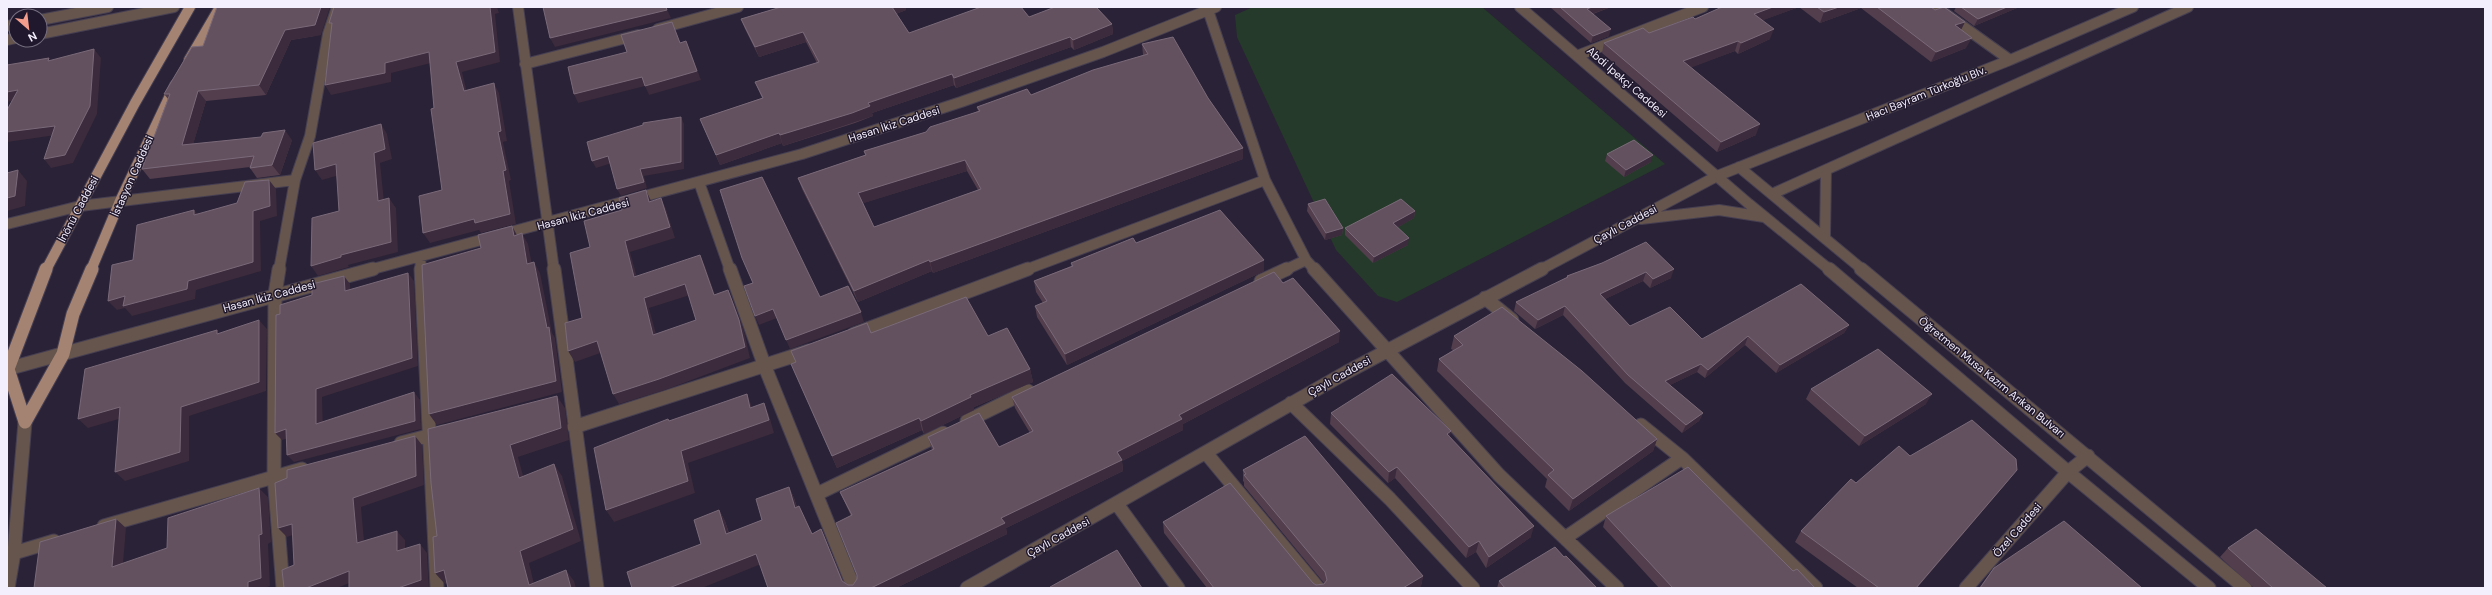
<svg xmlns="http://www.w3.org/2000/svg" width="2492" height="595" viewBox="0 0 2492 595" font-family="'DM Sans',sans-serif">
  <rect width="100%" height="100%" fill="#2a2236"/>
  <!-- green -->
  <path fill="#253a2a" d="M1253,7H1482L1665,164L1397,302L1378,296L1336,250L1237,37L1235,15Z"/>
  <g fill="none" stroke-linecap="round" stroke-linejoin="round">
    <defs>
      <path id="minor-far1" d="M518,7L554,270
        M1207,7L1265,180L1306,260L1315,270
        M1520,7L1749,204L1830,270
        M1936,7L2010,60
        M40,20L108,7
        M7,26L16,24
        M658,29L738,7
        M40,34L174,7
        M7,40L16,38
        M1579,55L1703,7
        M525,64L638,35
        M1739,167L1863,270
        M699,182L730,270
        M1772,194L2188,7
        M1641,219L1719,210L1764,217
        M7,224L80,206L295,180
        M1825,238L1826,170
        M420,257L421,270
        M279,270L295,180L310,136L328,34L337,7
        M369,270L802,154L961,102L1103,52L1216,7
        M1025,270L1265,180
        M1285,270L1306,260
        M1540,270L1717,176L2010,60L2133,7"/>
      <path id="minor" d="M279,269L275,294L274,476L283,588
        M421,269L437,588
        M554,269L597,588
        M730,269L765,367L854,588
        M1314,269L1499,475L1617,588
        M1829,269L2068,472L2209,588
        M1861,269L2245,588
        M1261,281L1287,269
        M1485,298L1512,320
        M854,334L1028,269
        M7,369L373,269
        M1291,403L1390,499L1473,588
        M967,421L1028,391
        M1641,425L1682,458L1816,588
        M574,427L809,351
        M401,443L443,432
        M1206,453L1318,588
        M817,494L943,433
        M1117,504L1178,588
        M104,526L302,469
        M1565,538L1682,458
        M14,553L54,541
        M8,588L14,553L25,422
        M967,588L1347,372L1542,269
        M1966,588L2068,472L2088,456"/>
      <path id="major-far1" d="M189,60L220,7
        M46,270L135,103L190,7
        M91,270L120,201L175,85"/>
      <path id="major" d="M25,422L8,369L46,269
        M25,422L63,354L73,314L92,269"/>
    </defs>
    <!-- minor-far1 casing -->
    <use href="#minor-far1" stroke="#463f52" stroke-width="12"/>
    <!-- minor casing -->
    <use href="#minor" stroke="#463f52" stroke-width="15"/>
    <!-- major-far1 casing -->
    <use href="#major-far1" stroke="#463f52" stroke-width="12"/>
    <!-- major casing -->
    <use href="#major" stroke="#463f52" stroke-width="15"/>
    <!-- minor-far1 -->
    <use href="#minor-far1" stroke="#65554d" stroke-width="10"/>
    <!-- minor -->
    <use href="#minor" stroke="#65554d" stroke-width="13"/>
    <!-- major-far1 -->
    <use href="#major-far1" stroke="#a48373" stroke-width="10"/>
    <!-- major -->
    <use href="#major" stroke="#a48373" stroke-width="13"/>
  </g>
  <!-- wall -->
  <path fill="#523e4d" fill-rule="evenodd" d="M781,7H905L906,10L896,14L909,33L1029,17L1112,24L1113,34L1074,50L1071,47L956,88L954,85L872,113L873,116L855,123L783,146L782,143L720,165L700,119L762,98L755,82L817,63L806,42L759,57L745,29L741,19Z
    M1550,7H1611L1593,14L1609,36L1591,43Z
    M1799,7L1763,20L1770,39L1738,54L1735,51L1691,67L1756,135L1717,152L1602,53L1604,43L1649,33L1695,19Z
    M1799,7H1931L1961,30L1966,48L1931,62L1861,8L1820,23Z
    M1956,7H2018L2017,8L1974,26L1954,11Z
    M321,35L291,40L266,95L206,101L193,144L292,140L280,175L257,178L250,168V167L150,179L142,169L168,99L164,94L192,47Z
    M1142,44L1208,98L1243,148V159L933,273L932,271L858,302L802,189L798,178L865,155L864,151L926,132L978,111L977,107L1031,95L1143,55ZM967,171L978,190L874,227L863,203Z
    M1607,154L1651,162L1624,177L1605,161Z
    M1308,204L1343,228L1342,235L1325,240L1307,211Z
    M1415,211L1414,218L1398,227L1408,245L1373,263L1345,235V228Z
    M1136,243L1264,271L1067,365L1037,317L1035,306L1043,303L1036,292L1034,281L1071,266V263Z
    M1602,263L1671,278L1650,288L1643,281L1605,299L1630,326L1702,339L1849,325L1844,333L1776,373L1745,345L1705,378L1697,372L1670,385L1703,413L1699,421L1682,433L1625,383L1563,315L1535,329L1514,311L1516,302L1566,278L1567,276Z
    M1283,283L1339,342L1183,424V430L1122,461L1123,471L1006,528L1007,534L896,588H768L760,565L701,544L719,510L725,521L729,533L762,520L789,487L794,498L797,507L812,534L821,529L843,581L848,585H853L857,579L851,516L840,492L932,450L928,437L999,447L1030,433L1015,408L1012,397Z
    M871,333L988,336L1030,369L1033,382L974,407V410L924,434L922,430L837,468L791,364Z
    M1454,336L1657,439L1653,451L1569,511L1545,487L1547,479L1437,371L1439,359L1453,350L1451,349Z
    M1811,389L1926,404L1859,446L1806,399Z
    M1331,413L1450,437L1531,537L1486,568L1476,552L1466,558L1395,478L1388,483L1330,424Z
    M1910,456L2008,481L1917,588H1858L1795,542L1801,531L1856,483Z
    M1243,470L1423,576L1421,586L1418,588H1207L1164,533L1163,522L1313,583L1316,585L1324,584V583L1244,486V482L1243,481Z
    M1606,516L1793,571L1815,588H1659L1603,527Z
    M2228,548L2327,588H2254L2220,557Z
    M1564,557L1597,588H1497L1499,581Z
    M1994,568L2142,588H1979Z"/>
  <!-- shaded-wall -->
  <path fill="#3b2b3c" d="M321,7H330L321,35L291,40L266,95L259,85L285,30Z
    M490,7H497L499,13L495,14L500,62L462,72L469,101L464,91L456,62Z
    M666,7L671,18L555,47L550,38Z
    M891,7H905L906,10L893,15Z
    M1592,7H1611L1586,16L1587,9Z
    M1773,7H1799L1750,25L1754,14Z
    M1839,7H1861V8L1820,23L1824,12Z
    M2007,7H2018L2017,8L1974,26L1978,19Z
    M1965,22L1960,32L1955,25Z
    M1112,24L1113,34L1074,50L1073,40Z
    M1611,29L1609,36L1591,43L1593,36Z
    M1774,29L1770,39L1738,54L1741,43Z
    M803,32L806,42L759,57L755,47Z
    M1070,37L1071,47L956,88L954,78Z
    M1972,38L1966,48L1931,62L1936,52Z
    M1738,41L1735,51L1680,72L1683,61Z
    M94,49L101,58L97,114L73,163L51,168L44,159Z
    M690,50L701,80L649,95L645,86L578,103L574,94Z
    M429,52L435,62L391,73V82L331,95L325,85L385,63Z
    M952,74L954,85L872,113L873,116L783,146L780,135L868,103Z
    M494,83L499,93L507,141L503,142L511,180L509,181L516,224L481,233L479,230L430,243L423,233L503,171L498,132Z
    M18,90L26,98L7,102V92Z
    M198,91L206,101L190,155L182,145Z
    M681,117L684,124V169L644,176L647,188L621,196L617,189L640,169Z
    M381,124L387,134L392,159L380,163L385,211L378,201L374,153Z
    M1760,124L1756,135L1717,152L1721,142Z
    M55,126L63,134L7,142V132Z
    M285,130L292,140L280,175L272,165Z
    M779,133L782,143L720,165L716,155Z
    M1243,148V159L933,273L930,262Z
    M1653,155L1651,162L1624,177L1626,170Z
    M608,156L612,163L596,168L592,161Z
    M965,160L967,171L861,204L858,193Z
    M336,164L343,174L322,180L315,170Z
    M18,170L27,181L25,206L7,211V198Z
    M269,180L276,189L277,216L260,221L261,271L196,290L195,299L132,316L125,308L117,310L108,301L125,296L253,211Z
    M646,190L651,201L649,202Z
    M389,198L396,208L398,252L348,265L349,267L318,276L311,266L341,255Z
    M661,198L666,209L675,238L630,252L640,288L634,277L625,241Z
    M194,210L202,219L194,215Z
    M1415,211L1414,218L1393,230V223Z
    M512,226L518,237L514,236Z
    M1343,228L1342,235L1325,240L1326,233Z
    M522,233L528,244L534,275L527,264Z
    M1409,238L1408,245L1373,263L1374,257Z
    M700,255L705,266L719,306L714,295Z
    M929,260L932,271L858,302L854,291Z
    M1264,260V271L1067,365L1065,354Z
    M534,262L540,273L552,333L555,338L562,392L437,425L429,414L547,328Z
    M1674,269L1671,278L1650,288L1653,279Z
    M1646,272L1643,281L1597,303L1600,294Z
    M408,273L414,281L418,366L322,397L323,431L316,424V389Z
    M344,276L350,284L351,299L345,291Z
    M685,284L690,295L649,308L659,345L653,335L644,298Z
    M728,290L733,301L744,331L750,358L665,390L619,404L613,394L659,379Z
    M1565,306L1563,315L1535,329L1538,320Z
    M773,309L777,318L759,325L755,316Z
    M861,312L864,322L790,349L786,340Z
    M259,320L267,329L266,391L189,416V461L125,481L115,472L181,407Z
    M1849,325L1844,333L1776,373L1780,365Z
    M1340,331L1339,342L1183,424V430L1122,461L1123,471L1006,528L1007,534L896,588H871L1001,518L1117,452L1179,415Z
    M1748,336L1745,345L1705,378L1708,370Z
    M597,341L603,352L575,362L568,351Z
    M1701,364L1697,372L1662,389L1665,381Z
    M1030,369L1033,382L974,407V410L924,434L921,421L970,395Z
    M414,392L420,400L421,429L294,462L287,455Z
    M747,394L752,407L750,408Z
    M1932,394L1926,404L1859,446L1865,436Z
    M557,396L565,408L569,440L518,457L527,490L519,478L510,445Z
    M764,403L769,415L774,433L688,463L695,493L614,522L606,510L681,451Z
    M120,407L129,416L88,428L78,419Z
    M1703,413L1699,421L1682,433L1686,425Z
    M919,418L922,430L837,468L832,456Z
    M286,429L293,437L282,440L275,433Z
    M1451,431L1449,442L1447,434Z
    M415,436L422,445L424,485L361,507L365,552L357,543L353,498Z
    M1657,439L1653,451L1569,511L1573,499Z
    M554,464L562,476L581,541L529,563L535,588L529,585L520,551Z
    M1397,467L1395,478L1388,483L1389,472Z
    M2017,470L2008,481L1917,588H1916Z
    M789,487L794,498L800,518L795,508Z
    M259,488L268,497L271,542L268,544L270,586L265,588H248V582L259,535Z
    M719,510L725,521L732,545L726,534Z
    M116,519L126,528L122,575L112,567Z
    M292,524L301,532L287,537L278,528Z
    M1534,526L1531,537L1486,568L1489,557Z
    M397,531L405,540V560L397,551Z
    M1479,541L1476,552L1466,558L1469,547Z
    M420,544L427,553L429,588H398Z
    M756,554L761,564L702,588H669Z
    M444,570L454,581L445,584L435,573Z
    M566,570L574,581L576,588H571Z
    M349,571L357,580L337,588H306Z
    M1423,576L1421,586L1418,588H1403Z"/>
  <!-- building -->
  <path fill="#645160" stroke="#7a6a79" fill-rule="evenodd" d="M217,7H321L315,25L285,30L259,85L198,91L182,145L261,137L263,133L285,130L272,165L250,168L254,156L142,169L170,94H164L192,47L203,46Z
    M334,7H490L495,52L456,62L464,91L494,83L501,131L498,132L506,170L503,171L510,214L475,223L474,219L423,233L419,196L442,190L431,109L434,108L429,52L385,63V73L325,85L332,23H329Z
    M543,7H666L667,10L550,38Z
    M781,7H892L909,33L981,7H1021L1029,17L1055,7H1096L1112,24L1073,40L1070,37L954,78L952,74L868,103L870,106L852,113L780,135L779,133L716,155L700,119L763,98L755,82L819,62L803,32L755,47L741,19Z
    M1560,7H1592L1587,9L1611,29L1593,36Z
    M1722,7H1773L1754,14L1774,29L1741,43L1738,41L1683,61L1760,124L1721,142L1604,43L1643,28L1649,33L1693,17L1695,19Z
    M1817,7H1839L1824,12Z
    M1877,7H1931L1935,10L1944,7L1965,22L1955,25L1972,38L1936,52Z
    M1961,7H2007L1978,19Z
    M672,22L680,43L686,41L697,71L645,86L642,77L574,94L568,67L627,52L621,35Z
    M1173,37L1208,98L1243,148L930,262L929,260L854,291L798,178L866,155L864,151L926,132L930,127L980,111L977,107L1027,89L1031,95L1093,70L1148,54L1142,44ZM965,160L981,189L874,227L858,193Z
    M94,49L90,106L65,155L44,159L55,126L7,132V110L18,90L7,92V65L49,58L48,61Z
    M681,117V162L640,169L644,182L617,189L608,156L592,161L587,142L643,125V123Z
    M381,124L385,149L374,153L378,201L389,198L391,242L341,255V257L311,266L312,218L339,211L336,164L315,170L313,143Z
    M1634,140L1653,155L1626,170L1607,154Z
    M18,170L15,196L7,198V173Z
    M762,177L820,297L848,286L861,312L786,340L773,309L755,316L744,286L753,283L742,258L720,190Z
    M269,180L270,206L253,211V262L188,281L187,289L123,306L125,296L108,301L112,265L133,260L137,225L194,210V215L237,203L245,182Z
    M646,190L649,202L661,198L670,227L625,241L634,277L700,255L714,295L728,290L739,320L745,347L659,379L613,394L597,341L568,351L565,323L582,318L570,253L590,247L584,221L622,210L619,198ZM685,284L696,320L653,335L644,298Z
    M1325,199L1343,228L1326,233L1308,204Z
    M1401,199L1415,211L1393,223L1409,238L1374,257L1345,228Z
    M1220,210L1264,260L1065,354L1035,306L1047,301L1034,281L1073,266L1071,263L1133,238L1136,243Z
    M512,226L514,236L522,233L527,264L534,262L547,328L549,327L556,381L429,414L422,265L481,248L478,235Z
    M1646,242L1674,269L1653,279L1646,272L1600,294L1630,326L1670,307L1702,339L1801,284L1849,325L1780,365L1748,336L1708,370L1701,364L1665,381L1703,413L1686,425L1628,375L1565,306L1538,320L1516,302L1568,277L1567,276L1602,263Z
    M1274,272L1283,283L1293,278L1340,331L1179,415L1182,419L1117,452L1122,460L1001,518L1005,523L871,588H768L756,554L669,588H632L627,572L701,544L694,520L719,510L726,534L762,520L756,499L789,487L795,508L799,506L812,534L821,529L842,581L848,585H853L857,579V575L836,523L852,515L840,492L934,449L928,437L979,413L999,447L1033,431L1012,397Z
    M408,273L412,358L316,389V424L414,392L415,421L287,455L286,429L275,433L276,315L280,314V305L312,295V284L344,276L345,291Z
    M966,297L988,336L1007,328L1030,369L970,395L971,397L921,421L919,418L832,456L791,364L796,362L791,351L867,323L871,333Z
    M1502,307L1582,371L1657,439L1573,499L1548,475L1554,470L1439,359L1463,345L1454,336Z
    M259,320V382L181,407L180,452L115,472L120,407L78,419L85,369L217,330V334Z
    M1878,349L1932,394L1865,436L1811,389Z
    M1392,374L1451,431L1447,434L1534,526L1489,557L1479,541L1469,547L1397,467L1389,472L1331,413Z
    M747,394L750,408L764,403L769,420L681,451L688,481L606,510L594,448L668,419L669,421Z
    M557,396L561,428L510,445L519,478L554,464L573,529L520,551L529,585L566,570L571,588H448L444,570L435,573L433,537L437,536L431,483L428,429Z
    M1972,420L2016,459L2017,470L1916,588H1879L1801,531L1851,479L1856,483L1899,446L1910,456Z
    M415,436L416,476L353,498L357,543L397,531V551L420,544L421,580L398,588H349V571L306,588H284L282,570L294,565L292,524L278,528L275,483L287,478V470Z
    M1305,436L1423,576L1403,588H1214L1163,522L1230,483L1313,583L1316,585L1324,584L1327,580L1325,572L1244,475L1246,474L1243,470Z
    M1688,467L1793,571L1797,569L1815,588H1673L1606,516Z
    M259,488L262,534L259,535L261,578L248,582V588H34L40,542L116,519L112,567L167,548L168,518Z
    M2064,521L2142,588H1980L1994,568Z
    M2256,529L2327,588H2273L2228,548Z
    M1555,547L1564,557L1566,556L1597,588H1505L1499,581Z
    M1117,550L1142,588H1051L1050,587Z"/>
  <g text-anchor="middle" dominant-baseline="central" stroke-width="3" stroke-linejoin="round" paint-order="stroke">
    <!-- street labels -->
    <g font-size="11" fill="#f4effd" stroke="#20182c">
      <text transform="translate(1627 82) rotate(41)">Abdi İpekçi Caddesi</text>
      <text transform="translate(1926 93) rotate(-22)">Hacı Bayram Türkoğlu Blv.</text>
      <text transform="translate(894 124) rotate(-18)">Hasan İkiz Caddesi</text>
      <text transform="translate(132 176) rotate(-66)">İstasyon Caddesi</text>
      <text transform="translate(78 209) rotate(-62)">İnönü Caddesi</text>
      <text transform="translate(583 214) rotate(-15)">Hasan İkiz Caddesi</text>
      <text transform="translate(1625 224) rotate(-28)">Çaylı Caddesi</text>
      <text transform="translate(269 296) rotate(-15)">Hasan İkiz Caddesi</text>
      <text transform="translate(1339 376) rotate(-29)">Çaylı Caddesi</text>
      <text transform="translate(1992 377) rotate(39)">Öğretmen Musa Kazım Arıkan Bulvarı</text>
      <text transform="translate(2017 530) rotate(-49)">Özel Caddesi</text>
      <text transform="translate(1058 537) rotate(-29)">Çaylı Caddesi</text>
    </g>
  </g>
  <!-- border -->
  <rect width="2492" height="595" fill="none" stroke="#f4effd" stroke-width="16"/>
  <!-- north arrow -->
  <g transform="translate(28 28) rotate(152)"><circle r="19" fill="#20182c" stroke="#756e80"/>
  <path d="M0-3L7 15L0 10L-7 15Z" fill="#f49d8d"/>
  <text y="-6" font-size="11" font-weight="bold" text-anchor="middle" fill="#f4effd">N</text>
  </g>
</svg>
